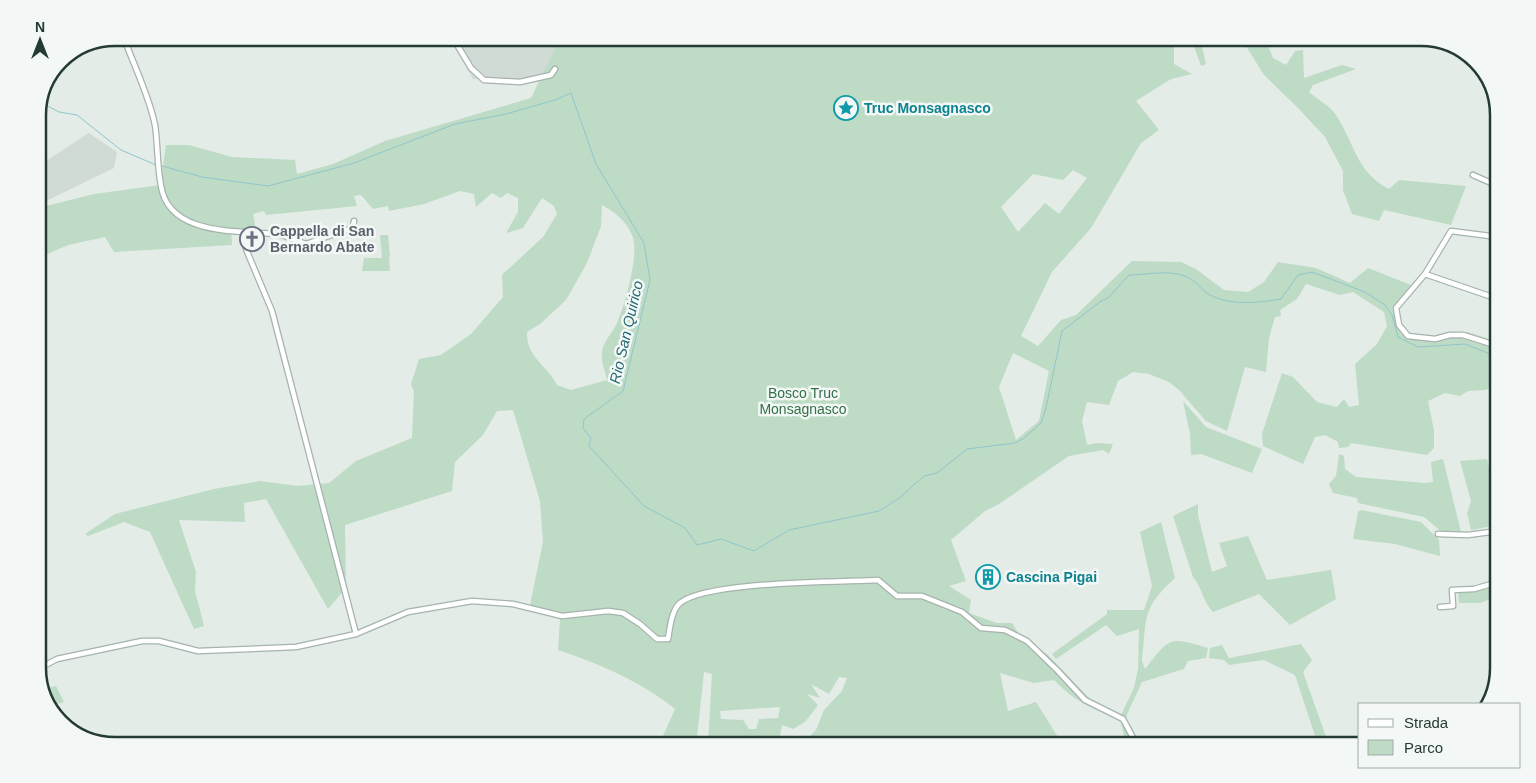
<svg xmlns="http://www.w3.org/2000/svg" width="1536" height="783" viewBox="0 0 1536 783" font-family="Helvetica,sans-serif">
  <rect width="100%" height="100%" fill="#e3ece7"/>
  <!-- built -->
  <path fill="#d1dbd6" d="M449,38H568L559,72L515,81L473,79Z
    M89,133L117,152L114,168L44,202L38,203V166Z"/>
  <!-- green -->
  <path fill="#bedbc5" fill-rule="evenodd" d="M560,38H1174V64L1192,74L1171,79L1136,101L1159,130L1141,143L1091,228L1052,272L1021,336L1038,346L1061,320L1076,315L1132,261L1181,262L1196,269L1224,290L1248,292L1264,282L1278,262L1316,268L1350,283L1368,268L1411,285L1392,308L1401,334L1434,337L1449,332H1468L1498,342V384L1485,390L1468,391L1460,396L1445,393L1428,401L1434,430V448L1427,455L1351,443L1348,447L1339,448L1338,442L1325,435L1315,437L1303,464L1263,446L1262,434L1282,373L1293,377L1317,402L1337,407L1344,399L1349,407L1359,405L1355,364L1377,344L1387,326L1384,312L1353,292L1340,295L1306,284L1297,299L1280,310L1281,316L1275,317L1269,338L1266,372L1245,367L1227,431L1206,421L1179,390L1169,382L1149,374L1133,372L1118,381L1109,405L1087,402L1082,421L1087,445L1098,443L1113,444L1109,454L1103,450L1069,456L999,504L985,511L951,540L966,581L949,586L971,600L969,613L997,623H1012L1019,634L1048,655L1093,702L1118,713L1116,718C1090,708 1073,700 1054,680L1034,683L1000,673L1008,711L1036,702L1063,745H708L712,674L704,672L697,737L687,745H659L675,709C642,682 598,663 558,650L560,619L529,610L543,542L540,501L513,410L497,411L483,435L455,462L452,491L345,525L346,588L328,609L266,499L244,503L245,522L179,520L196,572L195,591L204,626L194,629L150,532L124,522L88,536L85,534L115,514L214,489L260,481L298,486L329,483L356,461L412,438L414,392L411,384L419,359L441,355L471,334L503,297L502,275L543,237L557,214L554,206L542,198L523,228L506,233L518,212V198L507,193L501,198L492,193L476,207L474,194L460,191L424,204L389,211L388,206L373,209L361,195L354,196L357,206L266,215L264,211L253,214L256,230L231,228L232,245L114,252L105,237L68,245L38,258V208L94,194L160,185L166,145H189L232,157L295,160L297,174L333,164L385,141L531,98ZM1073,170L1087,178L1059,214L1045,203L1018,232L1001,207L1033,174L1063,180ZM602,205C616,213 628,222 633,238C639,256 624,310 615,327C609,337 600,346 602,358C602,365 606,373 607,380L571,390L557,385C547,365 526,357 527,332L540,324L566,300L587,263L601,226ZM1013,353L1049,371L1039,421L1016,440L999,387ZM839,677L847,678L842,691L824,710L816,730L801,745L779,742L782,725L793,729L805,722L818,705L807,694L820,698L811,684L829,694ZM780,707L778,718L759,719L756,729H749L743,720L721,719L720,711Z
    M1191,38H1200L1206,64L1201,66Z
    M1241,38H1265L1273,58L1286,65L1295,51L1303,50L1304,78L1342,65L1356,69L1313,85L1309,92C1317,99 1330,106 1336,115C1355,144 1356,172 1389,189L1399,180L1466,186L1451,225L1384,210L1379,221L1352,214L1343,190V171L1325,137L1299,109L1264,75Z
    M380,235H388L390,257L387,258H389L390,271H362L364,258H382Z
    M1183,401L1206,427L1262,449L1252,473L1201,454L1191,455L1190,434Z
    M1339,454L1344,456L1345,469L1356,477L1425,483L1433,482L1431,462L1443,459L1461,532H1442L1424,517L1358,503L1357,498L1333,493L1329,484L1336,476Z
    M1487,459L1498,510V525L1471,530L1467,513L1471,501L1460,461Z
    M1198,504V515L1212,572L1227,566L1219,543L1248,536L1267,580L1331,570L1336,599L1290,625L1259,594L1213,612C1202,600 1202,587 1193,577L1173,516Z
    M1361,510L1421,522L1439,540L1440,556L1395,544L1353,539L1358,512Z
    M1161,522L1175,578C1141,609 1147,618 1142,661L1145,669C1170,637 1169,636 1208,648L1206,658L1188,661L1184,669L1142,682L1125,719L1141,745H1104L1124,737L1120,717L1134,688L1138,669L1139,629L1117,636L1106,625L1056,659L1052,654L1107,614V610H1144L1152,586L1140,532Z
    M1498,585V596L1480,603H1459L1458,591H1477Z
    M1301,644L1312,660L1303,672L1329,745H1318L1295,675L1264,660L1229,665L1224,660L1209,658L1210,648L1222,645L1229,658Z
    M56,686L64,702L49,706L43,689Z"/>
  <g fill="none" stroke-linecap="round" stroke-linejoin="round">
    <!-- stream -->
    <path stroke="#90c5cc" stroke-width="1" d="M43,100L44,104L59,112L77,115L121,150L156,165
      M162,166L202,177L268,186L354,163L455,124L506,114L555,100L571,93L596,164L644,243L650,280L623,391L584,419L583,428L591,438L589,446L644,506L685,528L697,545L721,539L754,551L789,530L879,511L898,499L924,476L937,473L967,449L1015,443L1024,438L1041,423L1046,408L1062,331L1101,301L1108,298L1129,275C1146,275 1171,269 1187,277C1195,280 1201,289 1208,294C1230,306 1257,303 1281,299L1298,275L1312,272L1365,292L1385,305L1392,315L1398,337L1418,347L1465,344L1498,357"/>
    <defs>
      <path id="minor" d="M124,38C134,66 149,95 155,125C158,145 157,166 161,186C168,231 225,231 260,233L258,239L247,244L246,249L272,311L356,634
        M453,38L471,68L484,80L520,82L551,75L555,69
        M1494,136L1498,138
        M1473,175L1498,186
        M260,233L279,234L306,244L349,229L353,226L354,221
        M1498,237L1451,231L1425,274L1396,308L1399,325L1408,336L1435,339L1450,335H1463L1498,346
        M1425,274L1498,299
        M1438,534L1468,535L1498,531
        M1440,607L1453,606L1452,590L1474,589L1498,582
        M38,669L57,659L142,641H159L198,651L296,647L356,634L408,612L472,601L513,604L562,616L608,611L623,613L640,624L657,639H668C670,628 671,611 680,603C706,581 840,582 878,580L897,596H922L962,612L981,628L1005,630L1027,641L1057,670L1085,700L1123,719L1137,745"/>
    </defs>
    <!-- minor casing -->
    <use href="#minor" stroke="#a6b3ae" stroke-width="7"/>
    <!-- minor -->
    <use href="#minor" stroke="#fff" stroke-width="4.5"/>
  </g>
  <!-- icons -->
  <defs>
    <symbol id="sight-ring" viewBox="-11 -11 22 22"><circle r="9.5" fill="#f3f8f6" stroke="#0f9aa8" stroke-width="1.5"/><path d="M0-6L1.8-2.2L6-1.7L2.9 1.2L3.7 5.4L0 3.3L-3.7 5.4L-2.9 1.2L-6-1.7L-1.8-2.2Z" fill="#0f9aa8"/></symbol>
    <symbol id="church-ring" viewBox="-11 -11 22 22"><circle r="9.5" fill="#f3f8f6" stroke="#6b7280" stroke-width="1.5"/><path d="M-1.2-6h2.4v3.5h3.3v2.4h-3.3V6h-2.4V-.1h-3.3v-2.4h3.3Z" fill="#6b7280"/></symbol>
    <symbol id="building-ring" viewBox="-11 -11 22 22"><circle r="9.5" fill="#f3f8f6" stroke="#0f9aa8" stroke-width="1.5"/><path d="M-4-6H4V6H1V3H-1V6H-4ZM-2.5-4.3h1.7v1.8h-1.7ZM.8-4.3h1.7v1.8H.8ZM-2.5-1h1.7V.8h-1.7ZM.8-1h1.7V.8H.8Z" fill="#0f9aa8"/></symbol>
  </defs>
  <g fill-rule="evenodd">
    <use href="#sight-ring" x="832" y="94" width="28" height="28"/>
    <use href="#church-ring" x="238" y="225" width="28" height="28"/>
    <use href="#building-ring" x="974" y="563" width="28" height="28"/>
  </g>
  <g text-anchor="middle" dominant-baseline="central" stroke-width="5" stroke-linejoin="round" paint-order="stroke">
    <!-- culture labels -->
    <g font-size="14" font-weight="bold" fill="#0d838f" stroke="#f3f8f6" text-anchor="start">
      <text x="864" y="108">Truc Monsagnasco</text>
      <text x="1006" y="577">Cascina Pigai</text>
    </g>
    <!-- worship labels -->
    <g font-size="14" font-weight="bold" fill="#5b616d" stroke="#f3f8f6" text-anchor="start">
      <text x="270" y="231">Cappella di San<tspan x="270" dy="16">Bernardo Abate</tspan></text>
    </g>
    <!-- park labels -->
    <g font-size="14" fill="#326f47" stroke="#f3f8f6">
      <text x="803" y="393">Bosco Truc<tspan x="803" dy="16">Monsagnasco</tspan></text>
    </g>
    <!-- water labels -->
    <g font-size="15" font-style="italic" fill="#236872" stroke="#f3f8f6">
      <text transform="translate(626 332) rotate(-77)">Rio San Quirico</text>
    </g>
  </g>
  <!-- crop -->
  <path d="M0 0H1536V783H0ZM115 46H1421A69 69 0 0 1 1490 115V668A69 69 0 0 1 1421 737H115A69 69 0 0 1 46 668V115A69 69 0 0 1 115 46Z" fill="#f3f8f6" fill-rule="evenodd"/>
  <path fill="none" stroke="#243b34" stroke-width="2.5" d="M115 46H1421A69 69 0 0 1 1490 115V668A69 69 0 0 1 1421 737H115A69 69 0 0 1 46 668V115A69 69 0 0 1 115 46Z"/>
  <!-- legend -->
  <rect x="1358" y="703" width="162" height="65" fill="#f3f8f6" stroke="#a0aca8"/>
  <rect x="1368" y="719" width="25" height="8" fill="#ffffff" stroke="#a0aca8"/>
  <text x="1404" y="728" font-size="15" fill="#243b34">Strada</text>
  <rect x="1368" y="740" width="25" height="15" fill="#bedbc5" stroke="#a0aca8"/>
  <text x="1404" y="753" font-size="15" fill="#243b34">Parco</text>
  <!-- north arrow -->
  <g transform="translate(40 40)" stroke="#f3f8f6" stroke-width="4" paint-order="stroke">
  <path d="M0-4L9 19L0 12L-9 19Z" fill="#243b34"/>
  <text y="-8" font-size="14" font-weight="bold" text-anchor="middle" fill="#243b34">N</text>
  </g>
</svg>
